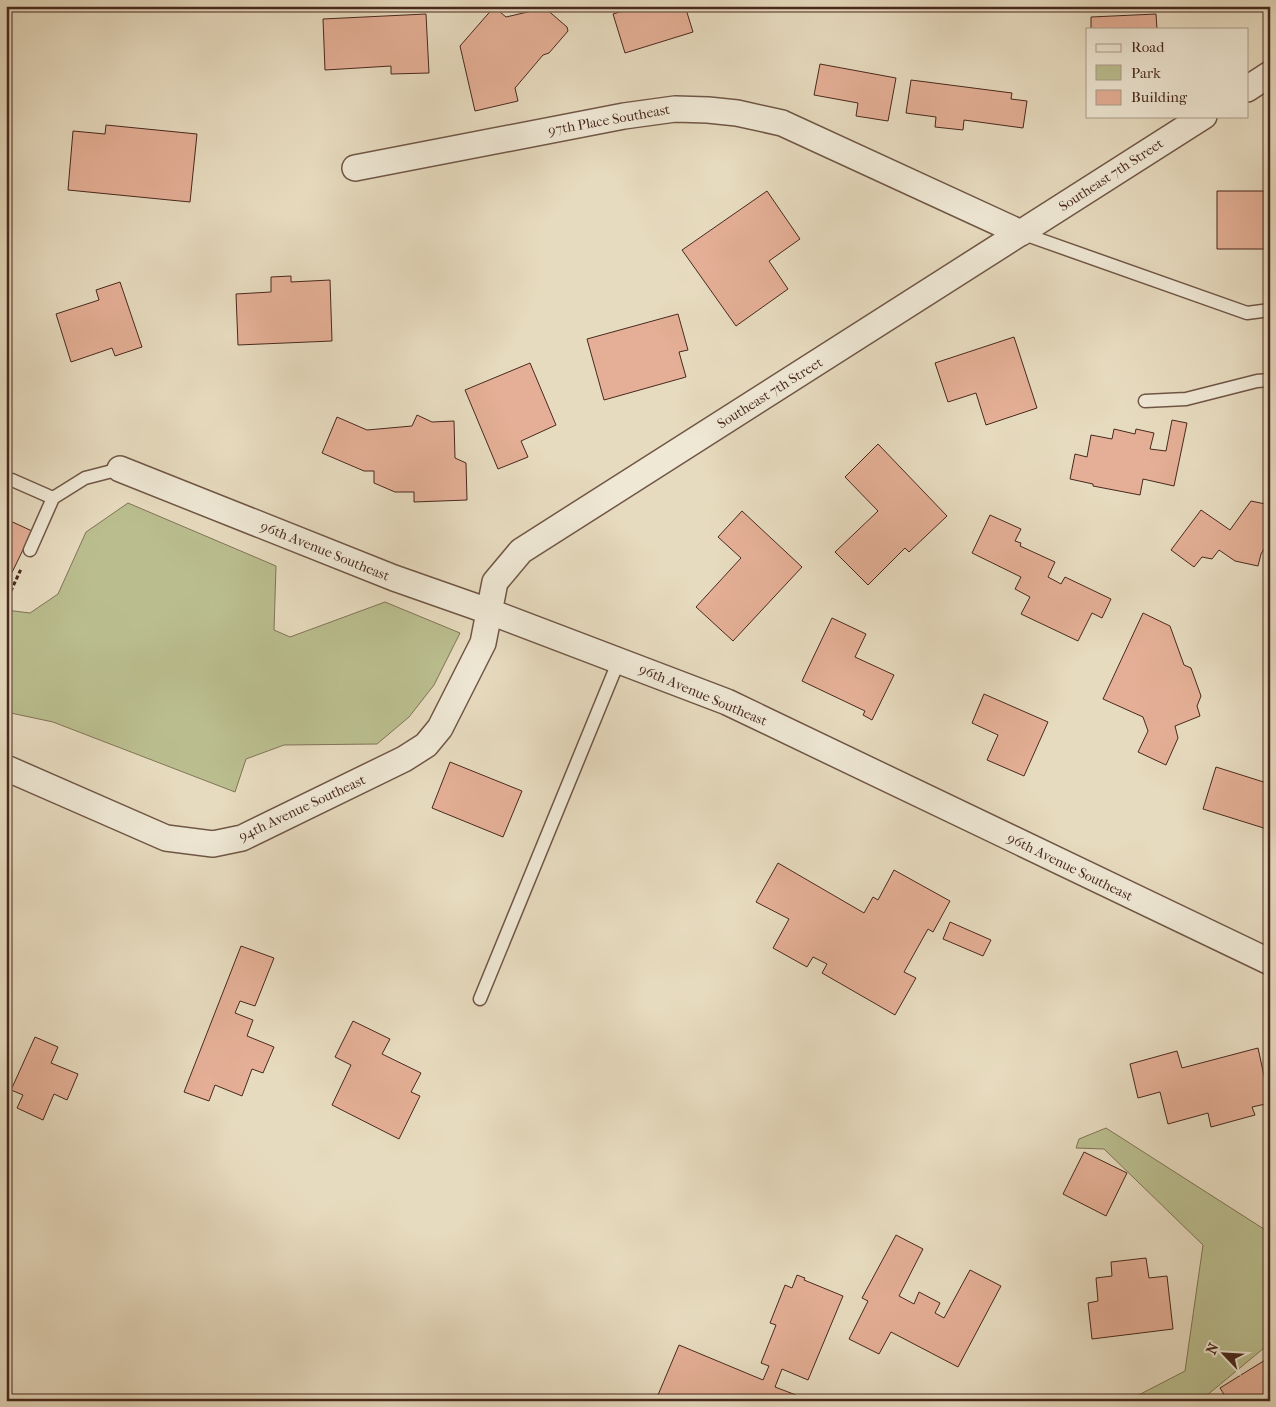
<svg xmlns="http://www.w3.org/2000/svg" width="1276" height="1407" viewBox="0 0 1276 1407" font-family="'IM FELL French Canon',serif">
  <rect width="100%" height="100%" fill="#e7dbbf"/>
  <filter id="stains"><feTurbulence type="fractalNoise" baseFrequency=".004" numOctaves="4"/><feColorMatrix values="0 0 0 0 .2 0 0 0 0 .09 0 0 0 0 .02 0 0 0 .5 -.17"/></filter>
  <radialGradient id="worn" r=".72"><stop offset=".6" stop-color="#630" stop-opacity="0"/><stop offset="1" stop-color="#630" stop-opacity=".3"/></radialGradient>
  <!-- green -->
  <path fill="#babe8f" stroke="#817456" d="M128,503L276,566L274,630L290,637L385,602L460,633L434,685L409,717L377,744L284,745L246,759L235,792L53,722L6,712V610L30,613L58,594L86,532Z
    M1106,1128L1267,1231L1270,1201V1343L1200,1401H1127L1185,1371L1203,1245L1104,1149L1076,1148L1079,1139Z"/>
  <!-- building -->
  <path fill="#e4af96" stroke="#48291d" d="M639,6H685L693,32L625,53L613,14Z
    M494,7L506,17L545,8L567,27L568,31L549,53L543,55L515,88L518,101L475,111L460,46Z
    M426,14L429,73L391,74V66L325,70L323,19Z
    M1156,14L1157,29H1091V17Z
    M820,64L896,78L888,121L856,116L858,103L814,95Z
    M911,80L1012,93L1011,99L1027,101L1023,128L964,120L963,130L935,127L936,117L906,113Z
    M106,125L197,134L190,202L68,190L73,131L105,134Z
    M767,191L800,239L769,261L788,289L736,326L682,250Z
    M1217,191H1264V249H1217Z
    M291,276V282L330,280L332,341L238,345L236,294L271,292V277Z
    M120,282L142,347L115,356L112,348L71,362L56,314L99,300L96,290Z
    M678,314L688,350L679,352L686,377L604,400L587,339Z
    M1014,337L1037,408L986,425L976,393L948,402L935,363Z
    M530,363L556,425L521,441L528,457L498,469L465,390Z
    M417,415L432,422L454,421L455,458L466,463L467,500L414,502V492H395L374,483V471H364L322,453L337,417L367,430L412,426Z
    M1172,420L1187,423L1174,486L1143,479L1140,495L1093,486V484L1070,479L1075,454L1087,457L1091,435L1112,439L1114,429L1135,434L1136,429L1154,433L1150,449L1166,451Z
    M878,444L947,516L909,552L905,548L868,585L835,552L878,511L845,477Z
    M6,490L12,493L6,504Z
    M1251,501L1270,505V540L1261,554L1258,566L1235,561L1219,550L1212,559L1202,557L1194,567L1171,550L1201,510L1230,530Z
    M742,511L802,567L733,641L696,607L741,558L718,537Z
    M990,515L1021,529L1015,541L1021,543L1020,546L1055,562L1048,577L1061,584L1065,577L1111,599L1102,618L1092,613L1078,641L1021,614L1030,597L1015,589L1021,577L972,553Z
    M6,519L32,531L6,585Z
    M1143,613L1170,626L1184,665L1191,668L1201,696L1197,706L1200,716L1175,726L1178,738L1166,765L1138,752L1148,731L1143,717L1103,699Z
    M832,618L866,634L855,657L894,675L872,720L863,715L865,711L802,681Z
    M984,694L1048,722L1024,776L987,760L998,735L972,723Z
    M450,762L522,791L503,837L432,808Z
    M1216,767L1270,784V830L1203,809Z
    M778,863L864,913L873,897L878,900L894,870L950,901L933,932L928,929L904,972L916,978L895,1015L822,973L827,964L813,957L807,967L773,948L789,919L756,902Z
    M950,922L991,940L983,956L943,939Z
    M241,946L274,958L255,1006L240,1001L235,1013L253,1020L247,1036L274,1047L263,1073L252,1069L242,1096L215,1085L209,1101L184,1092Z
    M353,1021L390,1039L382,1054L421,1073L411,1092L420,1096L399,1139L332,1105L351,1065L335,1057Z
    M35,1037L58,1047L51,1063L78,1074L67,1100L54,1094L43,1120L17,1108L23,1095L11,1090Z
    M1258,1048L1270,1103L1252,1107L1255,1115L1211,1127L1208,1113L1168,1124L1160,1092L1138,1098L1130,1064L1177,1051L1182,1068Z
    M1084,1152L1127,1173L1106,1216L1063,1194Z
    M896,1235L923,1249L899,1296L914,1304L919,1292L940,1303L935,1313L944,1318L970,1270L1001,1286L958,1367L891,1332L879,1354L849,1339L868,1301L862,1298Z
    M1146,1258L1149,1278L1167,1276L1173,1329L1092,1339L1088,1303L1098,1301L1096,1278L1112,1276L1111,1262Z
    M797,1275L805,1278L804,1280L843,1296L808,1380L782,1369L775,1387L796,1395L794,1401H671L658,1395L679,1345L763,1380L769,1366L761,1363L776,1325L770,1323L785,1285L792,1288Z
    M1270,1357V1401H1228L1220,1388Z"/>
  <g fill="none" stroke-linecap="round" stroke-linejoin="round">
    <defs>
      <path id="lane" d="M1021,233L1247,313L1270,310
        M1145,401L1186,399L1257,381L1270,380
        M12,480L53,498L85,478L120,469
        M30,550L53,498
        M480,999L619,660"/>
      <path id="street" d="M1247,89L1270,74
        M355,168L624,116L675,109L708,110L737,113L782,123L1021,233
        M120,469L394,578L488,611L727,702L1270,962
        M6,768L166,838L213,844L242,838L404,759L426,745L440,728L483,643L495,582L521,551L1204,116"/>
    </defs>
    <!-- lane casing -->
    <use href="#lane" stroke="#705646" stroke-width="15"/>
    <!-- street casing -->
    <use href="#street" stroke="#705646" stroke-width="28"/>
    <!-- path -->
    <path stroke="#48291d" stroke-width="3" stroke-dasharray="4 2.5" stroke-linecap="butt" d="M6,591L10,593L21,569"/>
    <!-- lane -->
    <use href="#lane" stroke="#efe8d5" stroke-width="12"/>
    <!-- street -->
    <use href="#street" stroke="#efe8d5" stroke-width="25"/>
  </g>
  <g text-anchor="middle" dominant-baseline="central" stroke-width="4" stroke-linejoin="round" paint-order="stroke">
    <!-- street labels -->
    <g font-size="14" fill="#48291d" stroke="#efe8d5">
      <text transform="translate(609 120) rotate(-10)">97th Place Southeast</text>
      <text transform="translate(1111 175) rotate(-33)">Southeast 7th Street</text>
      <text transform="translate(770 393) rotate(-32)">Southeast 7th Street</text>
      <text transform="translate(325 551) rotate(22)">96th Avenue Southeast</text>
      <text transform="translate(703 695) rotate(23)">96th Avenue Southeast</text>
      <text transform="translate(302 808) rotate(-25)">94th Avenue Southeast</text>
      <text transform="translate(1070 867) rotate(26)">96th Avenue Southeast</text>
    </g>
  </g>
  <!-- margin -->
  <rect width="1276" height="1407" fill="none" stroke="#e7dbbf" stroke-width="25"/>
  <rect x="8" y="8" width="1261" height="1392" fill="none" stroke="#48291d" stroke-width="2.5"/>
  <rect x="12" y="12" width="1251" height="1382" fill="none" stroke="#48291d"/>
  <!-- legend -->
  <rect x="1086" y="28" width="162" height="90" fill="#efe8d5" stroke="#ac9c8b"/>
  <rect x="1096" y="44" width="25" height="8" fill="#efe8d5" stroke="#ac9c8b"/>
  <text x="1131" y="52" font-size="15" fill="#48291d">Road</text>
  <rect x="1096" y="65" width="25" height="15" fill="#babe8f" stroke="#ac9c8b"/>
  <text x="1131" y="78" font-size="15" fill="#48291d">Park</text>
  <rect x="1096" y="90" width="25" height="15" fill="#e4af96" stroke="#ac9c8b"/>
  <text x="1131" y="102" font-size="15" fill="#48291d">Building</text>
  <!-- north arrow -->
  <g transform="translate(1224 1354) rotate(295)" stroke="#efe8d5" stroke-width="4" paint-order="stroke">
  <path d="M0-4L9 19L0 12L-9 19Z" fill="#48291d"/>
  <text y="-8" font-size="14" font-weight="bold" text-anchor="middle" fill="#48291d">N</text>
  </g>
  <rect width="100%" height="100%" filter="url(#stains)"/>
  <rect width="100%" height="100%" fill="url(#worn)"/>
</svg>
